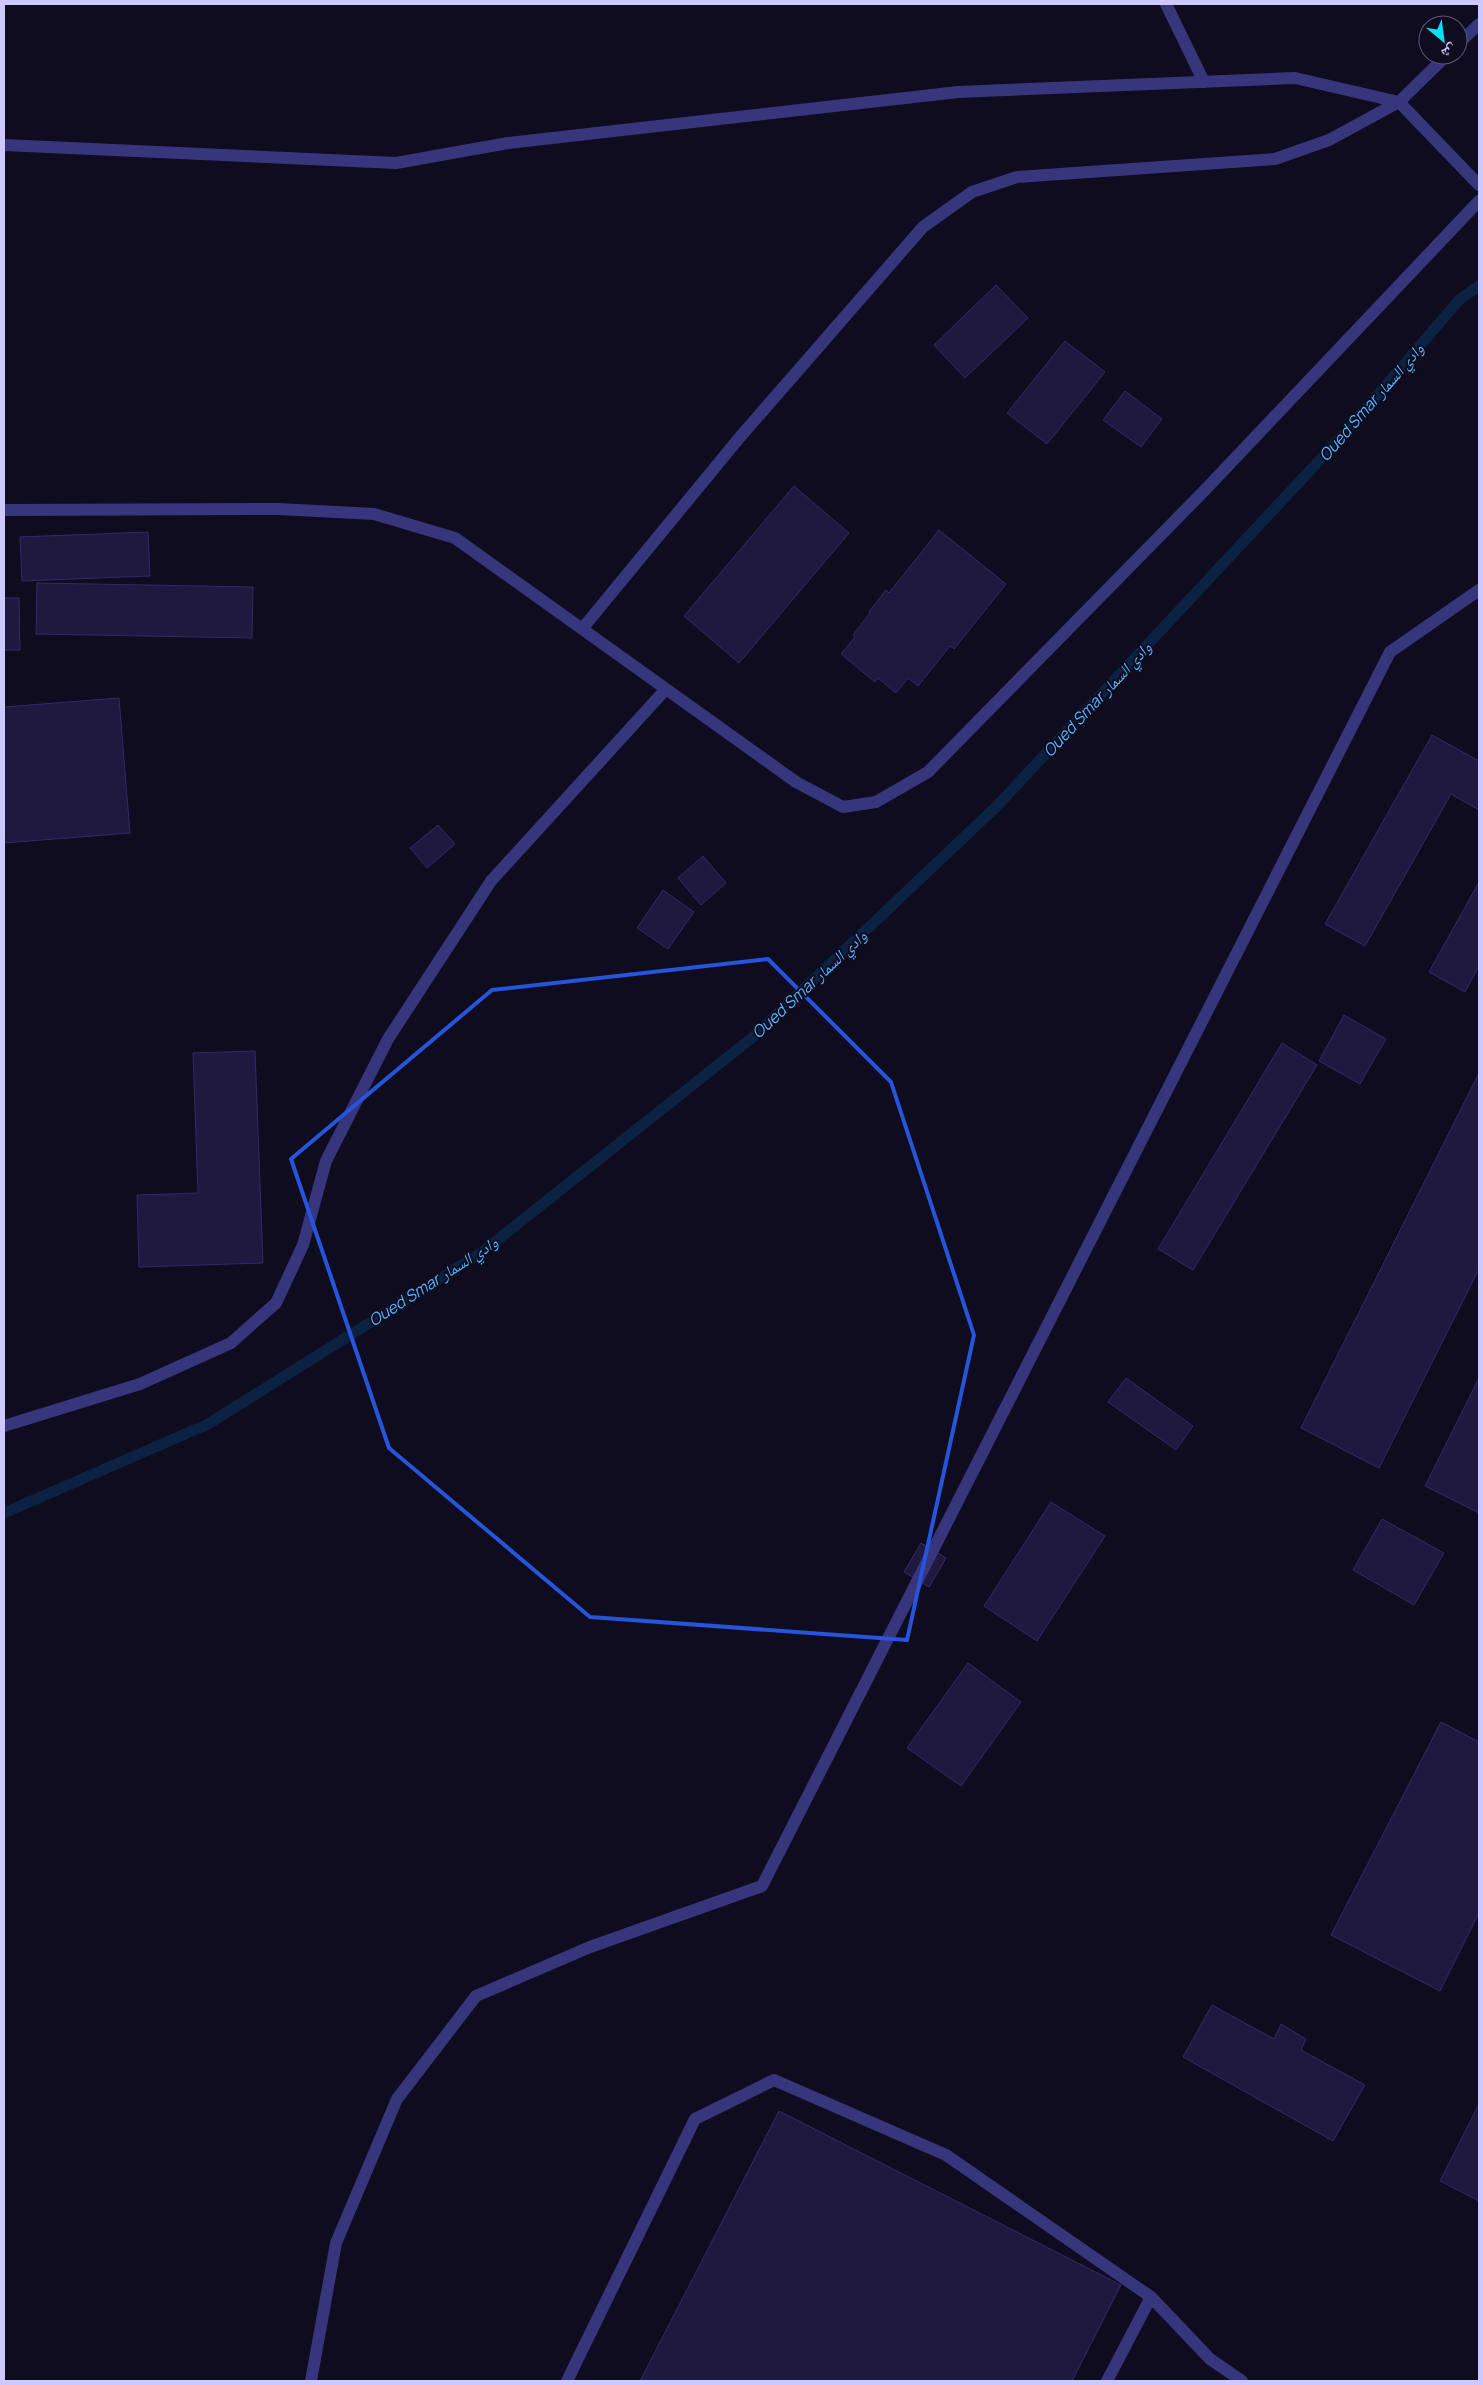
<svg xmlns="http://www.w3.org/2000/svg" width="1483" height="2385" viewBox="0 0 1483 2385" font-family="Manrope,'Noto Naskh Arabic',sans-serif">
  <rect width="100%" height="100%" fill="#0e0c1e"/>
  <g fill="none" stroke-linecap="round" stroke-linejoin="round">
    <!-- stream -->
    <path stroke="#0b2242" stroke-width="11" d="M4,1513L208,1424L481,1253L753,1037L997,806L1344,434L1460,299L1479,286"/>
  </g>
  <!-- building -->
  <path fill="#1f183f" stroke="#35296b" d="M996,285L1028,318L965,378L934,345Z
    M1065,341L1105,372L1047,444L1007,413Z
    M1125,391L1162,419L1141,447L1103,420Z
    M794,486L849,533L739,663L684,616Z
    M939,530L1006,584L954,649L950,646L918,686L908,678L896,693L878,678L875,682L841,654L855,637L853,635L870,613L869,612L886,590L889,593Z
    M148,532L150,576L22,581L20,537Z
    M37,583L253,587L252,638L36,634Z
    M4,598H19L20,650H4Z
    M119,698L130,833L4,843V707Z
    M1432,735L1479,761V810L1451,794L1365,946L1325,924Z
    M438,825L455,844L427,868L410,848Z
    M703,856L726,883L701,905L678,878Z
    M1479,882V966L1465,992L1429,972Z
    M663,890L694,912L668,949L637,928Z
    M1344,1015L1386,1039L1360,1084L1319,1061Z
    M1282,1043L1317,1065L1193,1270L1158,1249Z
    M255,1051L263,1263L139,1267L137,1195L198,1193L193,1053Z
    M1479,1073V1269L1379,1468L1301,1428Z
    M1126,1378L1193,1426L1176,1450L1108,1402Z
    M1479,1378V1513L1425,1486Z
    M1051,1502L1105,1536L1037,1641L984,1606Z
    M1382,1519L1444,1553L1414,1605L1353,1570Z
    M921,1543L946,1558L929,1587L904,1572Z
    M968,1663L1021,1702L961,1786L907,1748Z
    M1441,1722L1479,1742V1913L1440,1991L1331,1935Z
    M1212,2005L1274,2039L1281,2024L1306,2039L1301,2050L1365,2085L1333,2141L1183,2057Z
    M1479,2104V2201L1440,2181Z
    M779,2111L1121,2285L1072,2381H640Z"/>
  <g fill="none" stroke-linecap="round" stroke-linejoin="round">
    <!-- minor -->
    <path stroke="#37367d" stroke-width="12" d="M1166,4L1204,82
      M1458,44L1479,24
      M4,145L396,163L508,143L958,92L1295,78L1399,102L1479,185
      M4,510L279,509L374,514L455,538L796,782L843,807L876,802L928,772L1203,492L1479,201
      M582,629L740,437L923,227L972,192L1017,177L1275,159L1329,140L1399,102L1447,55
      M4,1426L140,1384L231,1343L276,1303L303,1245L326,1161L388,1039L491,881L666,689
      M311,2381L336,2243L397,2099L476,1996L590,1947L762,1886L1390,652L1479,590
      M567,2381L695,2119L774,2080L946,2155L1151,2297L1210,2359L1242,2381
      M1107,2381L1151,2297"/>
  </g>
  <!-- marked area -->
  <path fill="none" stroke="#2654da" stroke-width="4" stroke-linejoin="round" d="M768,959L891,1082L974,1335L907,1640L590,1617L389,1448L291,1159L492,990Z"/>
  <g text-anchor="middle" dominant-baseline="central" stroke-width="4" stroke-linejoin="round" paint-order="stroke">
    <!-- water labels -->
    <g font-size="16" font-style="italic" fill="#56b5ff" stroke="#0e0c1e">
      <text transform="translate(1371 402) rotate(-49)">Oued Smar وادي السمار</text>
      <text transform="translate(1097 699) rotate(-47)">Oued Smar وادي السمار</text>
      <text transform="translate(809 984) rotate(-43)">Oued Smar وادي السمار</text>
      <text transform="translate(433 1281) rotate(-33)">Oued Smar وادي السمار</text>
    </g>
  </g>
  <!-- border -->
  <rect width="1483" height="2385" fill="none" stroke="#cdc8ff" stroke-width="10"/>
  <!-- north arrow -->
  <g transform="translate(1443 40) rotate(151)"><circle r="24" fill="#0e0c1e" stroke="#5a5778"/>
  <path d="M0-4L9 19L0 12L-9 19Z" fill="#00e1f3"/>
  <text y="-8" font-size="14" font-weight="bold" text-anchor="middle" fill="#cdc8ff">ش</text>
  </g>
</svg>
